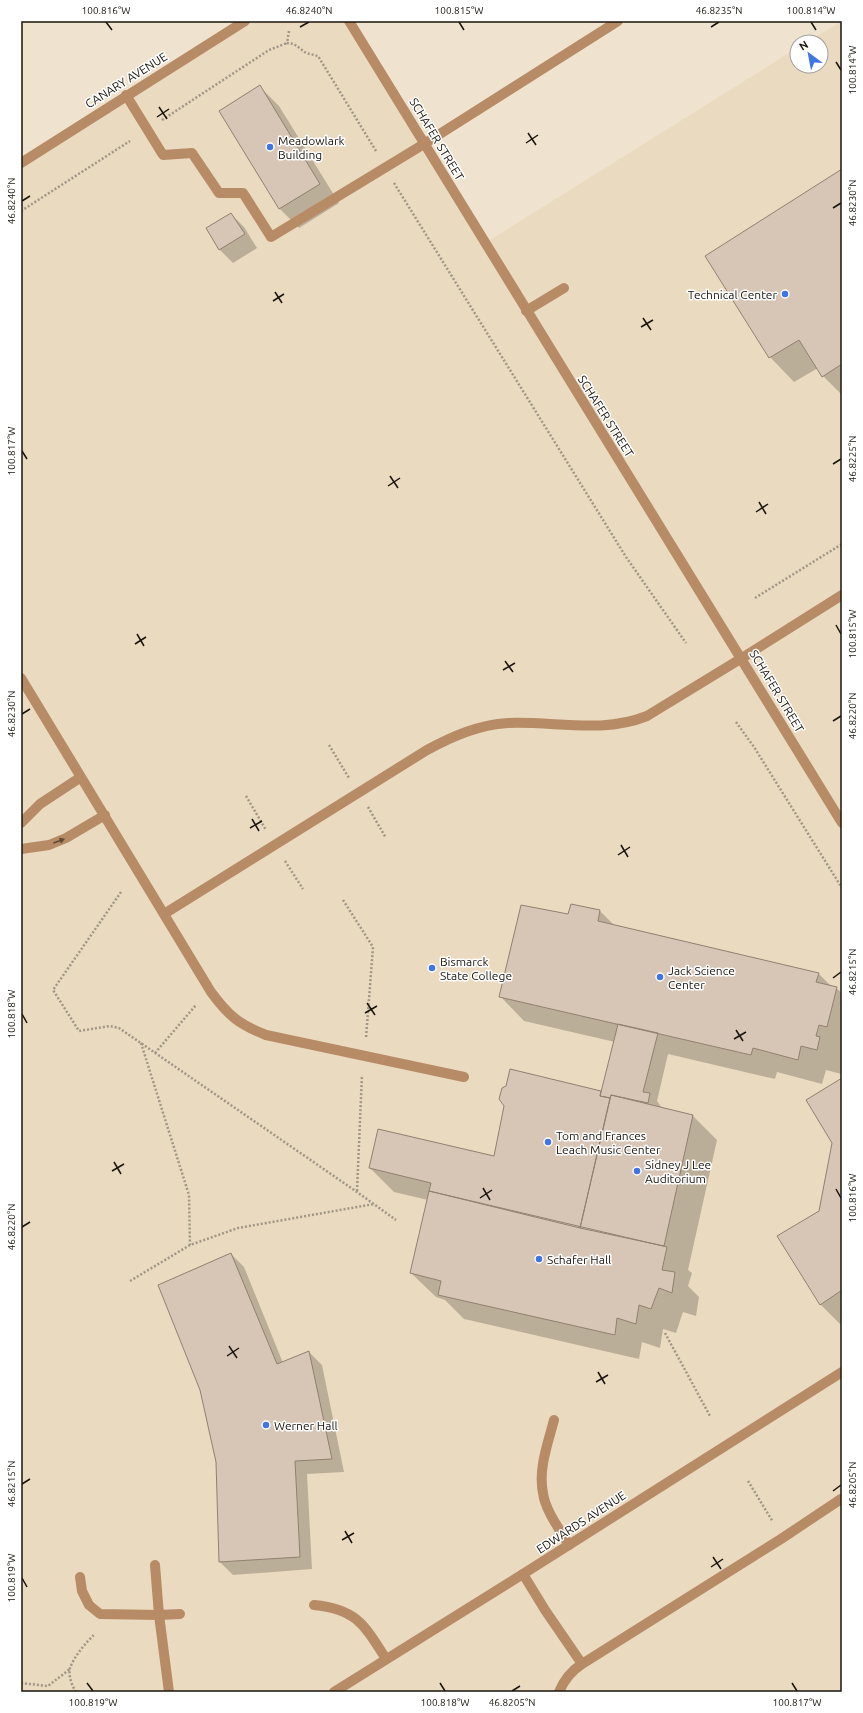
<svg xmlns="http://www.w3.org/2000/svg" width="863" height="1713" viewBox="0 0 863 1713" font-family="Ubuntu,sans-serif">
  <rect width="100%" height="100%" fill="#efe3cf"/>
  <!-- built -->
  <path fill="#eadabf" d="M245,21H349L485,243L797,48V66H821V42H807L842,21V1692H21V163Z"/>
  <!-- shadow -->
  <path fill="#0003" d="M260,87L279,106L339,203L299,228L280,209L220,111Z
    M842,171V395L823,376L818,368L794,382L770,357Z
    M231,214L244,227L257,248L233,263L220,250L207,228Z
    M600,911L614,925L819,974L832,987L836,988L842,993V1071L841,1074L826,1070L822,1084L777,1072L775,1079L668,1054L657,1101L662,1108L693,1116L717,1140L688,1270L692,1273L688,1286L699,1297L696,1316L683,1312L676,1333L663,1329L660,1348L642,1342L639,1359L464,1319L445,1300L436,1297L411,1273L428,1200L394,1192L370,1168L495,1157L601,1092L602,1093L615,1042L524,1021L500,996L569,915Z
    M842,1079V1326L821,1305L778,1236L820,1212L834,1143Z
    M231,1254L244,1267L283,1363L309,1352L322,1365L344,1472L307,1474L312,1569L233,1575L220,1562L217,1462Z"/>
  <!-- building -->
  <path fill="#d7c6b5" stroke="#908071" d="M260,85L320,184L279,209L219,111Z
    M842,169V364L822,377L799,340L769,358L705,256Z
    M231,213L245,234L219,250L206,228Z
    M571,904L600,910L598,921L819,973L816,982L837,987L827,1027L819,1025L816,1036L820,1037L817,1050L801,1046L798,1060L753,1048L751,1055L499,997L521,905L568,914Z
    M618,1024L658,1033L643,1092L650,1093L648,1103L611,1095L610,1098L600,1096Z
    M510,1069L601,1091L600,1096L610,1098L580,1228L429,1191L431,1183L369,1168L378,1129L494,1156L504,1106L499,1099L502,1088L506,1086Z
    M842,1078V1290L820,1305L777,1236L819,1211L832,1143L806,1100Z
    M611,1095L693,1115L664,1246L580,1228Z
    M429,1191L667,1247L662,1270L675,1272L672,1293L659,1288L651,1309L639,1305L636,1324L617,1318L615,1335L438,1295L441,1281L410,1273Z
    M231,1253L277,1364L309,1351L332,1459L295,1461L300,1557L219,1562L216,1462L200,1390L158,1285Z"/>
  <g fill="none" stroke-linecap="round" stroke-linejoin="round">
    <!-- path -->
    <path stroke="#9f9687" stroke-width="2.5" stroke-dasharray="2 2" stroke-linecap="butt" d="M289,31L287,43L294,44L306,53L318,56L376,151
      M162,120L269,50L287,43
      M394,183L626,557L686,643
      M21,211L130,141
      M755,598L842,544
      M736,722L754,747L842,888
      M329,745L349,778
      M246,796L266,830
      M368,807L386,838
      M285,861L303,889
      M121,892L53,990L79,1031L110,1026L119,1028L357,1192L396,1220
      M343,900L373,947L366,1038
      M141,1043L189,1195L190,1245
      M155,1053L196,1005
      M357,1191L362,1075
      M130,1281L190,1245L238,1228L374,1204
      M665,1333L710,1416
      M748,1481L773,1522
      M21,1683L48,1686L70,1669
      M76,1692C72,1686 68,1675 70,1668C74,1657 86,1642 94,1635"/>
    <!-- service -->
    <path stroke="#b78b66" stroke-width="10" d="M126,95L163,155L192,153L219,193H243L271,237L424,144L618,21
      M526,311L564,288
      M21,678L211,992C228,1015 238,1024 266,1035L464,1077
      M21,823L40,804L81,777
      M21,849L49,845L66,838L105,815
      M164,914L427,750C453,736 478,725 508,723C555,721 602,734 647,716L742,658
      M554,1420C548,1443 538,1469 543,1493C545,1510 560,1530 569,1545
      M523,1574L545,1610L582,1664C571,1671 564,1680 559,1692
      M80,1577L82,1591L89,1605L100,1614L159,1615L155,1565
      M314,1605C357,1609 365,1626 386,1659
      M582,1664L781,1539L841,1499L842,1501
      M169,1692L159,1615L180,1614"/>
    <!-- minor -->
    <path stroke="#b78b66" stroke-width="10" d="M21,163L245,21
      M742,658L842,595"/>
    <!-- tertiary -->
    <path stroke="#b78b66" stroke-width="10" d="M349,21L842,823
      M334,1692L523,1574L842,1372"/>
  </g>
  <!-- one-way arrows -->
  <defs><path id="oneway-solid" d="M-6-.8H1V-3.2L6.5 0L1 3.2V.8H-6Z"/></defs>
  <use fill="#604a35" href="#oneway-solid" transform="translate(59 841) rotate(-20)"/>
  <!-- ticks -->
  <path fill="none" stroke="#18140d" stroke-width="1.5" d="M106,22L112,30M459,22L464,30M811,22L816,30M300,27L309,22M711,27L719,22M836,62L841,70M159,107L167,119M157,117L169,109M528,133L536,145M526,143L538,135M22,201L30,196M833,208L841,203M275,292L282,303M273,301L284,294M643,318L651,330M641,327L653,320M22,451L27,459M833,464L841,459M390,476L398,488M388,486L400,478M759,502L766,514M756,512L768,504M836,625L841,634M137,634L144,646M135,644L146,637M505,661L513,672M503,670L515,663M22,714L30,709M833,721L841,716M252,819L259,831M250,828L262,821M621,845L628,857M618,855L630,847M833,978L841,972M367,1003L375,1015M365,1013L377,1006M22,1014L27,1023M736,1030L743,1041M734,1039L746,1032M114,1162L121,1174M112,1171L124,1164M483,1188L490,1200M836,1189L841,1198M480,1198L492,1190M22,1227L30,1222M229,1346L237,1358M227,1356L239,1348M598,1372L605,1384M596,1382L608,1375M22,1484L30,1479M833,1491L841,1485M345,1531L352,1543M342,1540L354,1533M713,1557L721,1569M711,1567L723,1559M22,1578L27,1587M87,1683L93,1691M440,1683L445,1691M792,1683L797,1691M512,1691L520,1686"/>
  <!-- markers -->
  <g fill="#4075e6" stroke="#fff" stroke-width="1.5">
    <circle cx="270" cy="147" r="4"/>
    <circle cx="785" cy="294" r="4"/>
    <circle cx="432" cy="968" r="4"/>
    <circle cx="660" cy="977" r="4"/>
    <circle cx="548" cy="1142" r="4"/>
    <circle cx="637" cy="1171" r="4"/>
    <circle cx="539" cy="1259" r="4"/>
    <circle cx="266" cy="1425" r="4"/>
  </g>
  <g text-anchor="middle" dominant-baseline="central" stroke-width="3" stroke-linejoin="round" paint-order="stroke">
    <!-- street labels -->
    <g font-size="12" fill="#18140d" stroke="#fff">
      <text transform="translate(126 80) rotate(-32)">CANARY AVENUE</text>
      <text transform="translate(437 139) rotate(59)">SCHAFER STREET</text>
      <text transform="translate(606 416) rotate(58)">SCHAFER STREET</text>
      <text transform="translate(777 691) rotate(59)">SCHAFER STREET</text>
      <text transform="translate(581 1522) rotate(-33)">EDWARDS AVENUE</text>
    </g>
    <!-- poi labels -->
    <g font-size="12" fill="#18140d" stroke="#fff" text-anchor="start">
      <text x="278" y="140">Meadowlark<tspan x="278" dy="14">Building</tspan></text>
      <text x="777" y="294" text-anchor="end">Technical Center</text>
      <text x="440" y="961">Bismarck<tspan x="440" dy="14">State College</tspan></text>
      <text x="668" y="970">Jack Science<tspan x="668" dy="14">Center</tspan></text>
      <text x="556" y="1135">Tom and Frances<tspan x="556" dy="14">Leach Music Center</tspan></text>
      <text x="645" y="1164">Sidney J Lee<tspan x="645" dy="14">Auditorium</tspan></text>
      <text x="547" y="1259">Schafer Hall</text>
      <text x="274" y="1425">Werner Hall</text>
    </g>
  </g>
  <!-- border -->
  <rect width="863" height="1713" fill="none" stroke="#ffffff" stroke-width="44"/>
  <!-- north arrow -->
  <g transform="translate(809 54) rotate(328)"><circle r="19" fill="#ffffff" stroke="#a3a19e"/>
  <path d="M0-3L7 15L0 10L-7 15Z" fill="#4075e6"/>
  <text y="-6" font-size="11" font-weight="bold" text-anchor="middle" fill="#18140d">N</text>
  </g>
  <rect x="22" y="22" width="819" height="1669" fill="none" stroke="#18140d" stroke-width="1.5"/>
  <g font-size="10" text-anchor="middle" fill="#18140d">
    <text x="106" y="14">100.816°W</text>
    <text x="309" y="14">46.8240°N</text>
    <text x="459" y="14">100.815°W</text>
    <text x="719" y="14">46.8235°N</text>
    <text x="811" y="14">100.814°W</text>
    <text transform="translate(852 70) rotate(-90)" y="4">100.814°W</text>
    <text transform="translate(11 201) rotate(-90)" y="4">46.8240°N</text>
    <text transform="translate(852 203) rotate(-90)" y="4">46.8230°N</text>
    <text transform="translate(11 451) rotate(-90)" y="4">100.817°W</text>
    <text transform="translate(852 459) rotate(-90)" y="4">46.8225°N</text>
    <text transform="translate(852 634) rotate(-90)" y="4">100.815°W</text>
    <text transform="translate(11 714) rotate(-90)" y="4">46.8230°N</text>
    <text transform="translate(852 716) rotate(-90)" y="4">46.8220°N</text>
    <text transform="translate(852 972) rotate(-90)" y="4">46.8215°N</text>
    <text transform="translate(11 1014) rotate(-90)" y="4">100.818°W</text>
    <text transform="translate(852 1198) rotate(-90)" y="4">100.816°W</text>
    <text transform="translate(11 1227) rotate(-90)" y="4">46.8220°N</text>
    <text transform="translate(11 1484) rotate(-90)" y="4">46.8215°N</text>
    <text transform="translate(852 1485) rotate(-90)" y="4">46.8205°N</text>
    <text transform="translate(11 1578) rotate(-90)" y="4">100.819°W</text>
    <text x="93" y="1706">100.819°W</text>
    <text x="445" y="1706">100.818°W</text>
    <text x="512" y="1706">46.8205°N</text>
    <text x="797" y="1706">100.817°W</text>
  </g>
</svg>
